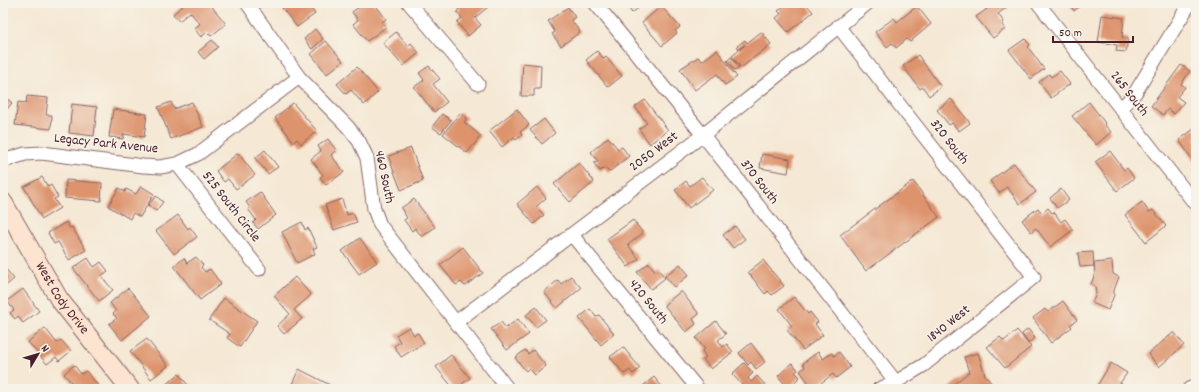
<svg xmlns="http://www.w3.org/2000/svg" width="1199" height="392" viewBox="0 0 1199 392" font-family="Dekko,sans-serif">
  <rect width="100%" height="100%" fill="#f7f3e8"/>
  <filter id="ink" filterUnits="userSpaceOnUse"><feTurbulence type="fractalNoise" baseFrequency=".025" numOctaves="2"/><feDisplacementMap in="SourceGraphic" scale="8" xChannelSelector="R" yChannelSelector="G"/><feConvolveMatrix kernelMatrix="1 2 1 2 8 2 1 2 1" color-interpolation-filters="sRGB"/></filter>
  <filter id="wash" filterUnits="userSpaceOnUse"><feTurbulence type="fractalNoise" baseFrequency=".012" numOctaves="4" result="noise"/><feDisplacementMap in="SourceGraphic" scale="16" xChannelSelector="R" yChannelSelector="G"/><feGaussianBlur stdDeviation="0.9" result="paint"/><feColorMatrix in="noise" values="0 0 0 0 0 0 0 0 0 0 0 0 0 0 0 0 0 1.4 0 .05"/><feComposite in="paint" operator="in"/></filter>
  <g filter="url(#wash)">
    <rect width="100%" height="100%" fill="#f5e8d4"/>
    <g id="blocks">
      <!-- building -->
      <path fill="#dd936c" d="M186,3H209L226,24L211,36L207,32L201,37L194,28L200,24L190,12L179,21L173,14Z
        M288,3H307L315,14L297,27L282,8Z
        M356,3H374L386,19L382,22L386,27L367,41L353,24L358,20L352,12L359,7Z
        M454,3H487L489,6L475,18L481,25L468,36L457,22L462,18L457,12L459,9Z
        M624,3H645L632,13Z
        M787,3H805L813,12L788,32L776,18L781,14L778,11Z
        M989,3H1003L1007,7L998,14L1004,22L1002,24L1005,29L993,38L976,17L987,9L985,6Z
        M1068,3H1082L1083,4L1074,11Z
        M661,6L680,27L675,31L677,33L662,46L642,23Z
        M917,6L931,24L910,42L907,39L896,48L892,43L887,47L875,32L894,18L897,22Z
        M568,7L575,17L571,20L580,32L561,46L552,34L555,32L548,21Z
        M1102,15L1124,18L1122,37L1128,38L1126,52L1116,51L1117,45L1098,42Z
        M315,29L323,39L312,49L304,39Z
        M396,32L408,46L411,43L419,53L403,66L383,43Z
        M761,32L771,44L741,68L732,56L745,45L739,49L737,46L745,40L747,43Z
        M1025,39L1030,45L1028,47L1044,69L1031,79L1009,50Z
        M212,40L218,47L204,59L198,52Z
        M326,41L343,61L327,74L311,54Z
        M717,50L737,77L725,85L717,74L695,90L680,69L698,57L702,61Z
        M597,51L604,59L606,57L622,76L608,87L586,60Z
        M918,55L941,87L929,96L923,87L920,89L903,66Z
        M731,57L739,67L735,70L727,61Z
        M523,63L541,65L540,89H534V96H521Z
        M1181,65L1190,71L1181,84L1185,87L1177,97L1184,102L1174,114L1168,109L1163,115L1151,106Z
        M429,66L440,79L433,84L447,102L434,112L414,87L424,80L419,73Z
        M357,67L378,92L364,105L351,90L346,94L337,84Z
        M1060,71L1070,84L1051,98L1039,82L1049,74L1051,77Z
        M3,95L12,103L3,114Z
        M27,96L48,98L46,115H52L51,129L15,125L18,102L26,103Z
        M951,99L970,123L959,131L952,123L949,125L937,110Z
        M645,100L668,130L650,144L639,129L647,123L635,107Z
        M171,102L174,109L192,102L203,127L171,139L158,107Z
        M1089,102L1105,123L1104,124L1111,132L1096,145L1072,116Z
        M293,103L317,131L301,144L297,139L294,142L275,118Z
        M72,104L97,107L94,136L69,133Z
        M113,109L147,114L144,137L124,134L123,139L109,137Z
        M517,109L529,125L520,132L522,135L516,140L514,137L502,147L489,131Z
        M460,113L467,118L464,122L481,136L467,153L443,134Z
        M442,114L451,120L441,133L432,127Z
        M544,119L555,133L542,144L530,130Z
        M1194,129L1196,131V165L1179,140Z
        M608,137L618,149L622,147L629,156L609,172L605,168L600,171L594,163L598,161L591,152Z
        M328,139L336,150L331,155L344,172L326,185L320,177L323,175L311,159L321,151L318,146Z
        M411,148L423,181L401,190L388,156Z
        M265,150L278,167L268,174L255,158Z
        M1110,151L1124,170L1127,168L1134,178L1117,191L1095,162Z
        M238,153L255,175L236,189L228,179L224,182L216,171Z
        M762,154L790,159L788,173L760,168Z
        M579,163L594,182L570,202L554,184Z
        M1014,163L1036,192L1020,204L1007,187L999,193L990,181Z
        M42,177L48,187L51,185L58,197L54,199L60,208L42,219L24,187Z
        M702,177L713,190L689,208L675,190L686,181L690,186Z
        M66,180L102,183L101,201L65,198Z
        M913,181L939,217L866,271L840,235Z
        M141,186L154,194L140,217L133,213L130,219L108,206L119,188L125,192L126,189L136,194Z
        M537,187L546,198L536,207L544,215L534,224L517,204Z
        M1061,189L1069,200L1057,208L1050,198Z
        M260,192L276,215L258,229L253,223L256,220L248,209L250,208L246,202Z
        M156,196L163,202L156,211L148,205Z
        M342,199L347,215L353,213L357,222L334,230L325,205Z
        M414,199L435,227L422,237L415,228L412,231L404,220L407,218L401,208Z
        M1142,202L1149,212L1153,210L1166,226L1146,242L1125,215Z
        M1038,208L1042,213L1048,208L1052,213L1054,212L1061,222L1065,219L1073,230L1050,247L1036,228L1031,232L1022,220Z
        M178,215L188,229L190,227L197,237L174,254L156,231Z
        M633,220L643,233L628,245L639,259L628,267L607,239Z
        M66,222L70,228L72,227L86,250L69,260L58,242L54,244L48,233Z
        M302,222L305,230L308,228L317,247L313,249L315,254L297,263L282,232Z
        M735,226L745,239L733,248L723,235Z
        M360,238L377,262L359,274L342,251Z
        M463,247L483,273L465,286L461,282L456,285L440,265Z
        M1093,252L1094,266L1080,267L1078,253Z
        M196,257L203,265L201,267L205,272L210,269L221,284L200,300L174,266L184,258L187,263Z
        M88,258L94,267L101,262L108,271L101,276L113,290L99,301L73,268Z
        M763,260L784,286L772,295L768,291L765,294L748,272Z
        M1112,261L1113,274L1119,277L1114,290V295L1108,310L1092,303L1096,294L1095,286L1091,284L1095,274L1094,263Z
        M649,263L656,272L659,270L665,278L651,289L637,272Z
        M680,264L689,275L674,287L665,276Z
        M5,268L14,279L3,288V269Z
        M571,276L581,288L557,308L544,292L558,280L561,284Z
        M295,277L311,295L294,310L302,319L284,334L277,326L290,314L274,296Z
        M128,288L151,316L122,340L109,324L117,318L113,314L116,311L110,303Z
        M23,289L39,311L23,323L18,316L15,319L10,313L14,310L7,301Z
        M681,291L699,314L693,319L696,324L686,332L664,305Z
        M794,297L808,314L810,312L818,322L815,324L823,335L803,350L787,330L792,326L779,309Z
        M224,298L257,321L240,347L227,338L230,334L209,320Z
        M1063,301L1077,320L1070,325L1072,327L1051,343L1033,318L1045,309L1048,312Z
        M536,307L546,320L536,327L526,315Z
        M590,309L596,317L599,315L614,334L601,345L579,318Z
        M518,319L529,334L507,350L491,329L501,322L506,328Z
        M716,321L726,334L718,340L723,347L727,344L733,352L711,369L703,359L706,357L702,351L705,349L696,338Z
        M409,327L414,335L418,333L424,343L401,357L394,346L400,342L396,335Z
        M45,328L57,343L61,340L71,351L59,361L56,357L47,364L28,342Z
        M1028,329L1035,338L1028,343L1022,334Z
        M1017,330L1031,347L1005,368L987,347L1000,337L1004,341Z
        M1174,332L1184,345L1159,367L1148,354Z
        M147,339L168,366L151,379L130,351Z
        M751,343L765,362L756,369L751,362L748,365L739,353Z
        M623,347L640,368L633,374L630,370L624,374L610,357Z
        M525,350L528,354L533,350L546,366L535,375L529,368L526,371L515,358Z
        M818,352L823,359L832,353L834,356L839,352L850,367L836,378L833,374L813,389L800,371L805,367L803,363Z
        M978,353L985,375L995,388L994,389H951L950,387L969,372L964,357Z
        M451,355L470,378L456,389H454L436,367Z
        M744,363L753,373L748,378L751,382L757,376L769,389H742L744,387L732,374Z
        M792,363L798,370L795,372L800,377L788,388L778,376Z
        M1111,363L1127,373L1120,383L1126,387L1125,389H1095Z
        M74,365L81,374L86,371L100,388L77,389L64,374Z
        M299,369L330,385L328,389H297L291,386Z
        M179,374L191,389L196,385L200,389H160Z
        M654,377L664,389H645L643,386Z"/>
    </g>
  </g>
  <g filter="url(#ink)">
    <use href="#blocks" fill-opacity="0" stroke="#866566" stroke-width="1"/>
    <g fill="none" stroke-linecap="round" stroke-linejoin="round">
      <defs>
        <path id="street" d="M247,3L299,77L348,127L359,141L367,158L374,209L380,225L508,389
          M409,3L478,84
          M595,3L703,135L896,382
          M1038,3L1196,205
          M838,26L1034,277L924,365L896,382L879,389
          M1121,109L1135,93L1190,3
          M3,161L25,154L42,153L143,166L160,167L177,164L198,154L299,77
          M177,164L259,269
          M572,235L698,389
          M456,322L703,135L868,3
          M1189,389L1196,386"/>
        <g id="secondary">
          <path id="s1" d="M3,202L59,299L130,389"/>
        </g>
      </defs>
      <!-- street casing -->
      <use href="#street" stroke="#866566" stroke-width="15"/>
      <!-- secondary casing -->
      <use href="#secondary" stroke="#866566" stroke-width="20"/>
      <!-- street -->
      <use href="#street" stroke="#fff" stroke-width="13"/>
      <!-- secondary -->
      <use href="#secondary" stroke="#fde4d1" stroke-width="18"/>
    </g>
  </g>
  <g text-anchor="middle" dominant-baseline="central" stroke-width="3" stroke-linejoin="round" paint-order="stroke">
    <!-- street labels -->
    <g font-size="14" fill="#4a1f2b" stroke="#f7f3e8">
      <text transform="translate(1129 94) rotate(52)">265 South</text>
      <text transform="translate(949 142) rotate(52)">320 South</text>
      <text transform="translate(106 144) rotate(6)">Legacy Park Avenue</text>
      <text transform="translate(654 152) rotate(-37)">2050 West</text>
      <text transform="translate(384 177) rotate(78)">460 South</text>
      <text transform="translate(759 182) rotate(52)">370 South</text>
      <text transform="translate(231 207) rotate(52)">525 South Circle</text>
      <text stroke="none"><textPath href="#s1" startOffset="113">West Cody Drive</textPath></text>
      <text transform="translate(648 302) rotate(51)">420 South</text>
      <text transform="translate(949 324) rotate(-39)">1840 West</text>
    </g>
  </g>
  <!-- margin -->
  <rect width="1199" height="392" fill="none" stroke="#f7f3e8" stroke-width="16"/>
  <!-- north arrow -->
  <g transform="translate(38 354) rotate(52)" stroke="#f7f3e8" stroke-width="3" paint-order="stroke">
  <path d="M0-3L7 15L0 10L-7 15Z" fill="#4a1f2b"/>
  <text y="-6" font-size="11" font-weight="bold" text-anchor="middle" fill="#4a1f2b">N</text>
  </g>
  <!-- scale -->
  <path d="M1053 36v6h80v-6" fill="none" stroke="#4a1f2b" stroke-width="2"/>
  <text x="1059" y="36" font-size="12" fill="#4a1f2b" stroke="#f7f3e8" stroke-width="3" paint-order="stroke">50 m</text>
</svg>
